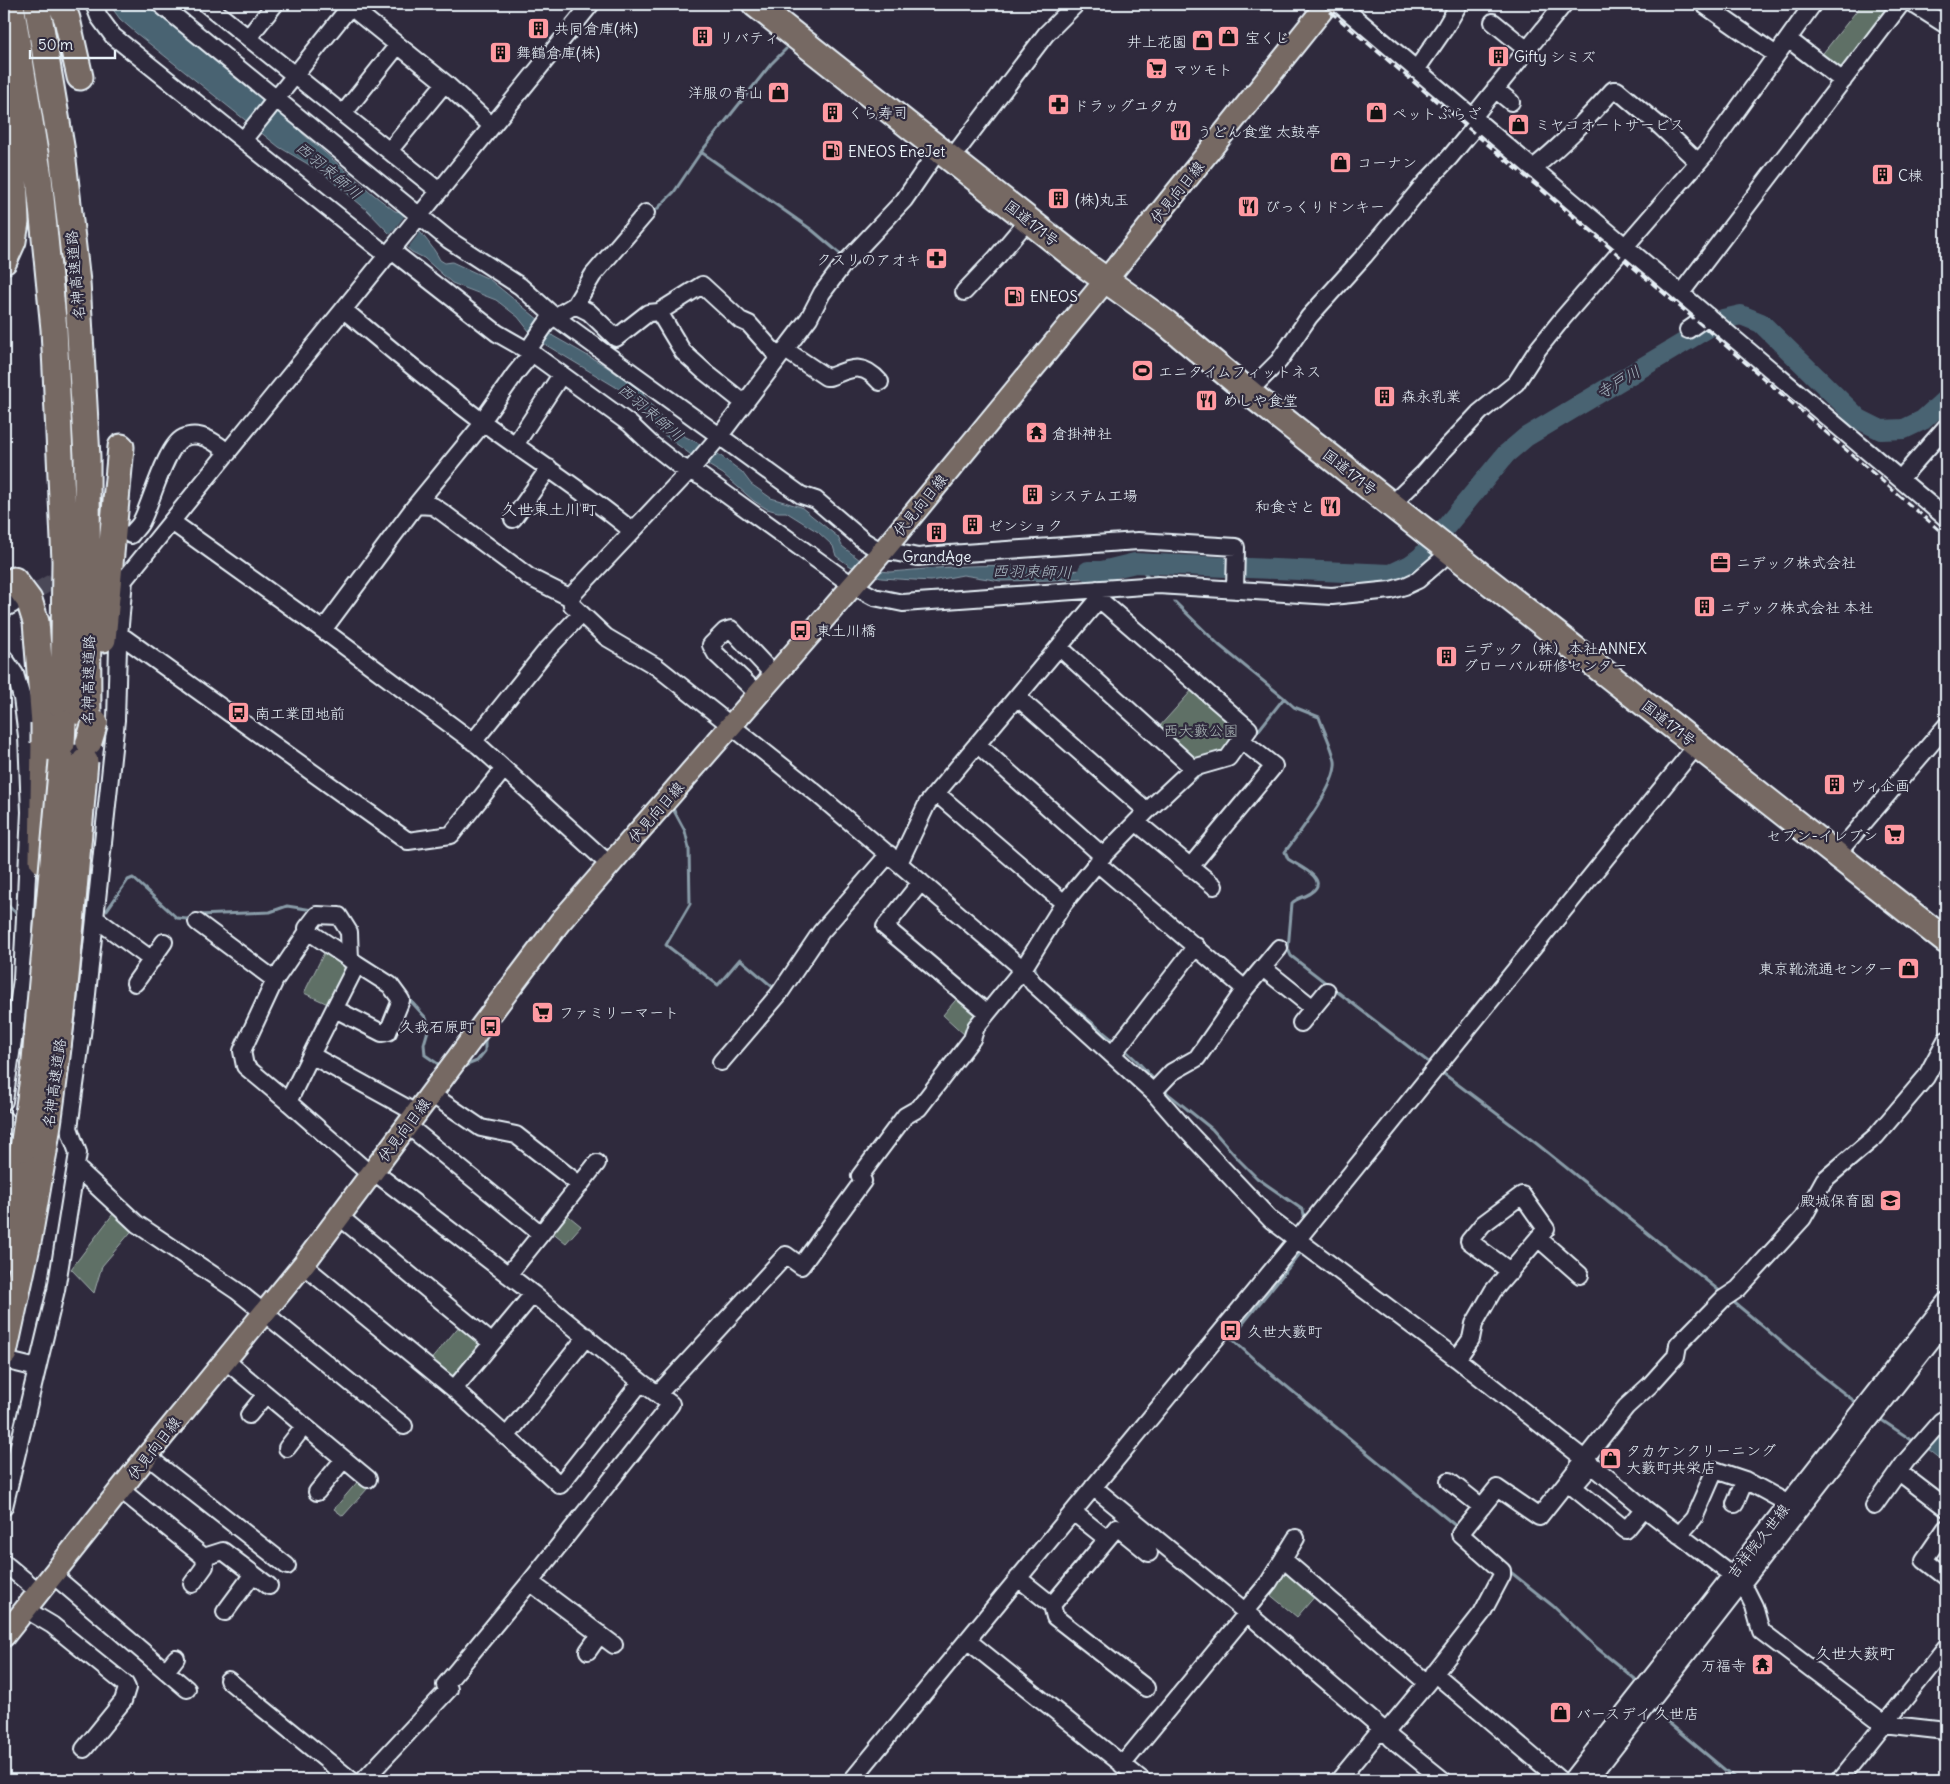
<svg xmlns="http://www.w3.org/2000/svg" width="1950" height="1784" viewBox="0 0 1950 1784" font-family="Delius,'Klee One',sans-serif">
  <rect width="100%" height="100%" fill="#2f2a3d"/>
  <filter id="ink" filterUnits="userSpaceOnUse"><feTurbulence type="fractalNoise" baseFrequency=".02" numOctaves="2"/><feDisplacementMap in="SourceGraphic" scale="10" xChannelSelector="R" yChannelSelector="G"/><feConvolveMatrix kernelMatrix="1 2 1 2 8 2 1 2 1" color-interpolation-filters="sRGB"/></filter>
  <g filter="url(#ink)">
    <!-- green -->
    <path fill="#5e6f66" stroke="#a3b0af" d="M1862,4H1889V9L1844,69L1837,70L1820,57Z
      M1194,688L1239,727L1240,736L1227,751L1203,761L1192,759L1158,728Z
      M326,949L345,962L348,969L330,1005L304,993Z
      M960,995L978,1011L966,1036L943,1015Z
      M116,1210L135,1227L102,1266L94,1293L71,1269Z
      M565,1213L581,1226L566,1243L551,1231Z
      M461,1324L482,1341V1348L457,1379H450L429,1362Z
      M359,1480L368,1488L343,1516L334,1509Z
      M1289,1572L1316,1595L1297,1617L1268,1593L1280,1573Z"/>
    <!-- water -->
    <path fill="#4a6372" stroke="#899ca8" d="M109,4H146L285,115L303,134L374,195L395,211L404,212C414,226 433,245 440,260L445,263L452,262L489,279L539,320L553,336L604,365L640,390L662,419L676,432L714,451L742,472L751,484L771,498L801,507L838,537L842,546L860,560L880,571L890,572C929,569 969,564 1009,566C1044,567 1082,577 1115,563L1114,570L1100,577L1053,580L1001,581L963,575L931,581L881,578L850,566L836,556L833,546L818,532L786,512H778L767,509L754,501L723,474L690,454L663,434L651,423L635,401L624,392L546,345L533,336L518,317L496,300L452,283L424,258L412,252L389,233L367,210L323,173L279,147L136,33L120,19Z
      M1941,1433L1946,1437V1463L1928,1449Z"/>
    <!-- pier -->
    <path fill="#2f2a3d" d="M407,213L421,231L406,250L389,236Z"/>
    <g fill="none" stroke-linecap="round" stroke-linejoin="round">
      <!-- stream -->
      <path stroke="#899ca8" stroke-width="3" d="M701,152L812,230L844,257
        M656,210L674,192L701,152L771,64L786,49
        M1135,563L1151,579
        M1175,602L1219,645L1284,698L1294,707L1319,717C1324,731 1332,747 1335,761C1338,784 1299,833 1285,852L1288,859C1296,865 1329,878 1313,891C1307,897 1298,897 1292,903L1288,949L1291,956L1431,1064
        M1251,740L1284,698
        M1187,784L1204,773
        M670,809L672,807L685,831L689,848L690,904L666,945L718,985L740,959L775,989
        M1147,822L1159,811
        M4,902L15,912
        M107,910L128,880L133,878L177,918L187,919L199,915L270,912L287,906L313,910
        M1048,944L1072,905
        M356,951V953L374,965
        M792,960L801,947
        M1034,965L1038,977L1115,1042
        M407,997L426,1018L429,1027L424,1044L425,1055L441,1066
        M1124,1049L1137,1061L1156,1082
        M462,1067L477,1061L485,1051V1036
        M1440,1071L1537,1144L1722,1293
        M1162,1089L1212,1129L1239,1160L1257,1178L1303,1210L1305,1219
        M1303,1250L1231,1338L1257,1362L1457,1527
        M1731,1300C1774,1334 1814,1373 1860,1405
        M1877,1417L1913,1441L1916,1440
        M1508,1570L1553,1606L1597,1648L1640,1683
        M1651,1708L1737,1780"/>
      <!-- river -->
      <path stroke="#4a6372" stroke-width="20" d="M1088,571H1102L1135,563L1391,574L1410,565L1421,557L1506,454L1526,437L1723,319L1741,315L1761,323L1859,419L1881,430L1904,429L1923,420L1946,399"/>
      <!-- minor-tunnel -->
      <path stroke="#4b4859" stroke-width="16" stroke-dasharray="16 8" stroke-linecap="butt" d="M18,601L71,571"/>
      <defs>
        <path id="minor" d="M94,4L99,17L113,36L388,256
          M160,4L449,240L520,286L555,317L801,495L816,500L864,541L882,552H894L918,557L950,554L1138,541L1236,547L1235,590
          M206,4L439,191
          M347,4L445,83L492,126
          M1339,4L1946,518
          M1703,4L1776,55
          M1913,4L1946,25
          M1493,22L1526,49
          M248,38L275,4
          M1788,39L1843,81
          M1416,70L1445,28L1459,4
          M1495,89L1511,102
          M343,114L398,45
          M1473,117L1564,4
          M248,134L352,4
          M939,149L904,200L843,265L822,293L809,318L718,438L693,467L574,593L571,598L572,605L606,637L657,667L816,793L1023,969L1033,983L1154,1093L1187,1131L1271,1220L1457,1359L1592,1465L1644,1508L1732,1575L1747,1592L1754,1606L1761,1631L1884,1724L1946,1731
          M389,151L445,83
          M951,159L1046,34L1076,4
          M1533,168C1562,146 1588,118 1613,90H1617L1661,127L1698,162
          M392,251L497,333L532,353L630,424L650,443L678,465L702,477L852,585L874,597L903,603L1158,585L1332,596L1391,590L1405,586L1418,580L1440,561
          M964,292L997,257L1028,220
          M1681,293L1901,4
          M575,305L589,312L616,338L648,313L659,312L683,352L705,372L744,403
          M344,310C389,348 434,385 480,420C530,457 583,490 631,530
          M659,312L702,285L740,320L749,324L773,351L781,353L787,351L826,377H829C851,369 862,361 880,382
          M1688,330L1708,316
          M528,350L548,321L575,305L593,275L646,213
          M1249,391L1279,361L1309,317L1364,256L1426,182L1450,157L1479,122
          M482,421L515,374L532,353
          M515,445L561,375
          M1900,479L1946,427
          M416,505L433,506L442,512L529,577L571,598
          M1391,505L1423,474L1444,450L1480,412L1516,383L1538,349L1563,318L1707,152L1813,4
          M513,519L549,468
          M172,522L323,630L479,746L610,865
          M131,535C134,530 140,526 142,520C151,503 166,446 183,438C199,430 217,443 228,453
          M4,609L13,604
          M323,630L416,505L484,422
          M119,634L408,841L451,835L504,769
          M1059,647L1193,768
          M4,658L15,674L22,698L27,736L30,812L22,979L4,1101
          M758,694L716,654L711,645L725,631L731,629L774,675
          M1017,697L1147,811
          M473,742L546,651L581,614
          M977,744L1103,856
          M936,793L1064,903
          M1136,822L1214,886
          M1836,855L1946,726
          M899,863L927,804L1099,599
          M1097,863L1245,989
          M1190,867L1274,766L1241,740
          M921,882L885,927L987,1013
          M95,918L152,960
          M197,922L275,980
          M308,931L307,928L317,915L339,916L349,932L350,960
          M1263,968L1313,1008L1327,991
          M135,983L164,942
          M335,1009L382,1033L388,1032L401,1000L390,985L357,964
          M1301,1023L1313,1008
          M1112,1055L1196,946
          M721,1062L779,994L821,932L889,854
          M1153,1092L1172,1072L1197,1058L1245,989L1279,948
          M431,1094L481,1128L516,1135L580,1185
          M288,1102L311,1055
          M4,1119L8,1125L34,1130
          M407,1125L541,1234L508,1275
          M76,1167L137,1224L237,1291L404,1426
          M373,1171L533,1294L641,1382L671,1404L530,1582L445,1685
          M371,1175L288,1102L245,1066L242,1051L275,980L308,931L357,964L311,1055L416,1113
          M340,1217L492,1343
          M541,1234L597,1163
          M1538,1238L1580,1275
          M303,1265L454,1389L560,1485L641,1382
          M1457,1359L1471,1339L1474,1324L1493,1291L1546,1229L1522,1195L1483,1224L1469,1241L1511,1272
          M4,1360L37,1368
          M225,1360L368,1479
          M454,1389L533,1294
          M658,1394L786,1255L801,1266L863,1181L860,1176L905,1116L919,1108L972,1039L976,1027L1023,969L1064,903L1103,856L1147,811L1193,768L1228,758L1249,729L1099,599L1097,589
          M249,1415L266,1394
          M506,1437L587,1336
          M287,1448L304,1426
          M147,1456L287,1566
          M1586,1472L1573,1487L1626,1530L1644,1508
          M1899,1472L1946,1508
          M1449,1481L1482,1507
          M1093,1487L1247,1613L1386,1732L1392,1739L1443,1780
          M121,1490L204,1557L223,1551L269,1586
          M317,1492L344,1459
          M1735,1504L1745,1480
          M1874,1506L1906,1461L1941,1421L1946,1418
          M4,1507L56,1290L78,1153L69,1128L85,1013L116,720L118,647L124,580L591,4
          M1073,1512L1107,1539
          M1946,1528L1924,1560L1946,1577
          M1679,1535L1694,1518L1715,1470L1745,1480L1787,1503
          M1283,1559L1427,1683
          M4,1563L39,1592
          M53,1575L187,1689
          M1018,1578L1052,1605L1055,1617L1146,1688
          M530,1582L614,1645
          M192,1584L205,1566L204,1557
          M1052,1605L1117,1527L1149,1553
          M25,1609L52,1625L125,1684L127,1688L123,1701L84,1749
          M1245,1611L1269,1582L1296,1538
          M225,1612L253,1574
          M967,1640L1142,1780
          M588,1651L600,1634
          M166,1671L176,1658
          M1434,1673L1560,1780
          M228,1680L351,1780
          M1122,1765L1247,1613
          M364,1780L449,1689
          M852,1780L1297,1240L1697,745
          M1339,1780L1376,1735L1386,1732L1427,1683L1482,1613L1502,1575V1571L1460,1534L1497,1488L1539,1517L1626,1407L1650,1385L1676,1356L1678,1345L1723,1299L1738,1289L1803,1218L1824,1180L1876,1136L1926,1077L1946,1040
          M1571,1780L1946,1301
          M1589,1780L1946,1322
          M1840,1780L1946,1647"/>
        <path id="major" d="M4,1636L147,1456L303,1265L483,1024L560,922L882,552L1106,280L1327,4"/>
        <path id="highway" d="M11,4L39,177L54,329L65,561L63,723
          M37,4L62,152L77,282L87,457L88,722
          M61,4L67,19L80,77
          M755,4L1089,268L1166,323L1257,399L1946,941
          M4,261L13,241L16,222L10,76
          M14,580L29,600L36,622L44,723
          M103,639L121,447
          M42,860L44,743
          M4,1256L23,1148
          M4,1353L29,1237L44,1151"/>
      </defs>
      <!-- minor casing -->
      <use href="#minor" stroke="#e8f1f8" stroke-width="20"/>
      <!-- major casing -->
      <use href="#major" stroke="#e8f1f8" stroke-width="25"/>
      <!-- highway casing -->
      <use href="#highway" stroke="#e8f1f8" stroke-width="29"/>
      <!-- minor -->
      <use href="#minor" stroke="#2f2a3d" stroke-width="16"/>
      <!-- major -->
      <use href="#major" stroke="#766964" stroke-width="21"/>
      <!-- highway -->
      <use href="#highway" stroke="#766964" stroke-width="25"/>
      <!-- rail -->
      <path stroke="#e8f1f8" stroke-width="3" stroke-dasharray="8 4" stroke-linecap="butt" d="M1321,4L1705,328L1946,536"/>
      <defs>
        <path id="highway-bridge" d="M44,723V743
          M89,742L95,722
          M62,744L63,723
          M23,1148L34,1071L62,761
          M44,1151C64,1022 74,892 85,761"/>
      </defs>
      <!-- highway-bridge casing -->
      <use href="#highway-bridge" stroke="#e8f1f8" stroke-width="29" stroke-linecap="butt"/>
      <!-- highway-bridge -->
      <use href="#highway-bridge" stroke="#766964" stroke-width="25"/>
    </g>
  </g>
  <!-- icons -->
  <defs>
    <symbol id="building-square" viewBox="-11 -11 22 22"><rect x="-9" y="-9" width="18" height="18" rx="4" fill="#ff9aa2" stroke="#2f2a3d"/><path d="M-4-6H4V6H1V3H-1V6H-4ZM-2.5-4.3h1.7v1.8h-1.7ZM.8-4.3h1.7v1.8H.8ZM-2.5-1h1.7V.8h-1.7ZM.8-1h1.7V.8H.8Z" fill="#111"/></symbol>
    <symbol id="shop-square" viewBox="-11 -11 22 22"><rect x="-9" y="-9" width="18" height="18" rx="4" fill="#ff9aa2" stroke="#2f2a3d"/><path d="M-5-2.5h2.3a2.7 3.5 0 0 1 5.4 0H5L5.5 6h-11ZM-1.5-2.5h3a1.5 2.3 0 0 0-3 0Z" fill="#111"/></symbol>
    <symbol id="supermarket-square" viewBox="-11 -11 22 22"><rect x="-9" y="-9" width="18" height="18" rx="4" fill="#ff9aa2" stroke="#2f2a3d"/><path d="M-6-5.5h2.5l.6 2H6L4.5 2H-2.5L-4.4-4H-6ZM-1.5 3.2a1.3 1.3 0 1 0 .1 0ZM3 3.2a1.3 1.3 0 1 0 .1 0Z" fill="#111"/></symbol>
    <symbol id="pharmacy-square" viewBox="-11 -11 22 22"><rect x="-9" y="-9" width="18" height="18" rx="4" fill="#ff9aa2" stroke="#2f2a3d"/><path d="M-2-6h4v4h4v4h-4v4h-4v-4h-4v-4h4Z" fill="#111"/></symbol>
    <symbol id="restaurant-square" viewBox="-11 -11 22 22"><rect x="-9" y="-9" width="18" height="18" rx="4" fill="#ff9aa2" stroke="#2f2a3d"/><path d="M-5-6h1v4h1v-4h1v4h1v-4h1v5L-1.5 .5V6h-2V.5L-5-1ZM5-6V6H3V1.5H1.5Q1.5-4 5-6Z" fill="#111"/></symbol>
    <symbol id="fuel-square" viewBox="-11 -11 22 22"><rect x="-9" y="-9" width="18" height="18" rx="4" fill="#ff9aa2" stroke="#2f2a3d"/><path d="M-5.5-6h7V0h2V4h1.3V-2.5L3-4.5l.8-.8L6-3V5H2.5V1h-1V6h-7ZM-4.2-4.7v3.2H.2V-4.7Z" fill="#111"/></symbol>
    <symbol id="stadium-square" viewBox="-11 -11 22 22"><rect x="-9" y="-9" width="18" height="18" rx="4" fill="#ff9aa2" stroke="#2f2a3d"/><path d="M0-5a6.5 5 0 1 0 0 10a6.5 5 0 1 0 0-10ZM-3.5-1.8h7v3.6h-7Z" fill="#111"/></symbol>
    <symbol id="temple-square" viewBox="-11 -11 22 22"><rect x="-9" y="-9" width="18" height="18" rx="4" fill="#ff9aa2" stroke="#2f2a3d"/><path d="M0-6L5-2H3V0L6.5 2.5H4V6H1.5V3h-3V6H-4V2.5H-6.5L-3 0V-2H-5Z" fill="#111"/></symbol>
    <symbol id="office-square" viewBox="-11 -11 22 22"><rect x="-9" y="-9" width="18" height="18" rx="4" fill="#ff9aa2" stroke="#2f2a3d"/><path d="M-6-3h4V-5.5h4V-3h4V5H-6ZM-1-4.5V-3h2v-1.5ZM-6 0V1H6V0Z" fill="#111"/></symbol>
    <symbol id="bus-square" viewBox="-11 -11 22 22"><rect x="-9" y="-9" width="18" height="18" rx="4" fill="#ff9aa2" stroke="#2f2a3d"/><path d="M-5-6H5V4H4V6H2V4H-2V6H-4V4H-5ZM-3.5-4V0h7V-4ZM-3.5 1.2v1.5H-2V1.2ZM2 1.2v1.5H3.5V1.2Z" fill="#111"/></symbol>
    <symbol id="school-square" viewBox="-11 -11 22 22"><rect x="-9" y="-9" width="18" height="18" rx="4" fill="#ff9aa2" stroke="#2f2a3d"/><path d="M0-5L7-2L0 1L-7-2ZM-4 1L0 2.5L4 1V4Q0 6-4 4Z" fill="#111"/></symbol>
  </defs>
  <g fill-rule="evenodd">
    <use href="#building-square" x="526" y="16" width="25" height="25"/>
    <use href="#building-square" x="690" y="24" width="25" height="25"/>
    <use href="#shop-square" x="1216" y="24" width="25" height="25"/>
    <use href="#shop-square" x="1190" y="28" width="25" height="25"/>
    <use href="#building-square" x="488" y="40" width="25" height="25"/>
    <use href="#building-square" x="1486" y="44" width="25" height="25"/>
    <use href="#supermarket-square" x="1144" y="56" width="25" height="25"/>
    <use href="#shop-square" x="766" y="80" width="25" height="25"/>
    <use href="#pharmacy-square" x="1046" y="92" width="25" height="25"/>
    <use href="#building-square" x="820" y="100" width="25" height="25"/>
    <use href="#shop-square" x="1364" y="100" width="25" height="25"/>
    <use href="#shop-square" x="1506" y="112" width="25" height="25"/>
    <use href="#restaurant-square" x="1168" y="118" width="25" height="25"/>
    <use href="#fuel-square" x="820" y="138" width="25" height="25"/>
    <use href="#shop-square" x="1328" y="150" width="25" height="25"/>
    <use href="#building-square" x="1870" y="162" width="25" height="25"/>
    <use href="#building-square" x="1046" y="186" width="25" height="25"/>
    <use href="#restaurant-square" x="1236" y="194" width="25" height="25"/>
    <use href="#pharmacy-square" x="924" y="246" width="25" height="25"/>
    <use href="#fuel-square" x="1002" y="284" width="25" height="25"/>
    <use href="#stadium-square" x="1130" y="358" width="25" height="25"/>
    <use href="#building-square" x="1372" y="384" width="25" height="25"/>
    <use href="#restaurant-square" x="1194" y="388" width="25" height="25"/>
    <use href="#temple-square" x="1024" y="420" width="25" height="25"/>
    <use href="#building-square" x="1020" y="482" width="25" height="25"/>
    <use href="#restaurant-square" x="1318" y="494" width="25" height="25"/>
    <use href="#building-square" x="960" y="512" width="25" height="25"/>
    <use href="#building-square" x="924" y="520" width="25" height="25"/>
    <use href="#office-square" x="1708" y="550" width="25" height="25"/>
    <use href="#building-square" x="1692" y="594" width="25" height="25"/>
    <use href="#bus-square" x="788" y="618" width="25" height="25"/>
    <use href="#building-square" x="1434" y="644" width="25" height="25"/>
    <use href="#bus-square" x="226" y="700" width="25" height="25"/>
    <use href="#building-square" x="1822" y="772" width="25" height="25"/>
    <use href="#supermarket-square" x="1882" y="822" width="25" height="25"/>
    <use href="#shop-square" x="1896" y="956" width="25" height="25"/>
    <use href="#supermarket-square" x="530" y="1000" width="25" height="25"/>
    <use href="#bus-square" x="478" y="1014" width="25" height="25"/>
    <use href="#school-square" x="1878" y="1188" width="25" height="25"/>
    <use href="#bus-square" x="1218" y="1318" width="25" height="25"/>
    <use href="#shop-square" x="1598" y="1446" width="25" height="25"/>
    <use href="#temple-square" x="1750" y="1652" width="25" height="25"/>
    <use href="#shop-square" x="1548" y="1700" width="25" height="25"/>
  </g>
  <g text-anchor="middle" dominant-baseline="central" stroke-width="4.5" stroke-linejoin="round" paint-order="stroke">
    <!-- poi labels -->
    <g font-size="15" fill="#e8f1f8" stroke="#2f2a3d" text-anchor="start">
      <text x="554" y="28">共同倉庫(株)</text>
      <text x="719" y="37">リバティ</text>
      <text x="1245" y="37">宝くじ</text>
      <text x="1187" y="41" text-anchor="end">井上花園</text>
      <text x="516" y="52">舞鶴倉庫(株)</text>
      <text x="1514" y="56">Gifty シミズ</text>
      <text x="1173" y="69">マツモト</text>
      <text x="763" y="92" text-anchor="end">洋服の青山</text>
      <text x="1074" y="105">ドラッグユタカ</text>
      <text x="848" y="112">くら寿司</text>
      <text x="1392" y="113">ペットぷらざ</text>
      <text x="1535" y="124">ミヤコオートサービス</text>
      <text x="1197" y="131">うどん食堂 太鼓亭</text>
      <text x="848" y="151">ENEOS EneJet</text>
      <text x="1357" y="162">コーナン</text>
      <text x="1898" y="175">C棟</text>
      <text x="1075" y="199">(株)丸玉</text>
      <text x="1265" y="206">びっくりドンキー</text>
      <text x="921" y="259" text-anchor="end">クスリのアオキ</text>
      <text x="1030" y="296">ENEOS</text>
      <text x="1158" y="371">エニタイムフィットネス</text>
      <text x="1401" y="396">森永乳業</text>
      <text x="1223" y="400">めしや食堂</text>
      <text x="1052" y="433">倉掛神社</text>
      <text x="1048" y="495">システム工場</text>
      <text x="1315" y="506" text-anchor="end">和食さと</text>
      <text x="988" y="525">ゼンショク</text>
      <text x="937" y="556" text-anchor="middle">GrandAge</text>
      <text x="1736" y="562">ニデック株式会社</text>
      <text x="1720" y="607">ニデック株式会社 本社</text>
      <text x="816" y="630">東土川橋</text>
      <text x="1463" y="648">ニデック（株）本社ANNEX<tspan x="1463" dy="17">グローバル研修センター</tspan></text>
      <text x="255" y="713">南工業団地前</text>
      <text x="1850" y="785">ヴィ企画</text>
      <text x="1878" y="835" text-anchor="end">セブン-イレブン</text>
      <text x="1893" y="968" text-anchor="end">東京靴流通センター</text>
      <text x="559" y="1012">ファミリーマート</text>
      <text x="474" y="1026" text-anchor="end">久我石原町</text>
      <text x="1875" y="1200" text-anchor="end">殿城保育園</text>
      <text x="1247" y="1331">久世大藪町</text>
      <text x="1626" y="1450">タカケンクリーニング<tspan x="1626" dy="17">大藪町共栄店</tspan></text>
      <text x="1746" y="1665" text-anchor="end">万福寺</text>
      <text x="1576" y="1713">バースデイ 久世店</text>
    </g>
    <!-- street labels -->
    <g font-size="15" fill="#e8f1f8" stroke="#2f2a3d">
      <text transform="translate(1177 192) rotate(-51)">伏見向日線</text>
      <text transform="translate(1032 223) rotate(38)">国道171号</text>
      <text transform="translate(75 275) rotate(-95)">名神高速道路</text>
      <text transform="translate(1350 472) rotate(38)">国道171号</text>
      <text transform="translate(920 505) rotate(-51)">伏見向日線</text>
      <text transform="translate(88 680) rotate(-89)">名神高速道路</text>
      <text transform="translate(1669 723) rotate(38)">国道171号</text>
      <text transform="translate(656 812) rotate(-49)">伏見向日線</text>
      <text transform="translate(54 1083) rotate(-82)">名神高速道路</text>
      <text transform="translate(404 1130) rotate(-53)">伏見向日線</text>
      <text transform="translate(154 1448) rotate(-52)">伏見向日線</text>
      <text transform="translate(1758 1541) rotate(-52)">吉祥院久世線</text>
    </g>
    <!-- park labels -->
    <g font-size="15" fill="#aab6b6" stroke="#2f2a3d">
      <text x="1201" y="730">西大藪公園</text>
    </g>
    <!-- water labels -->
    <g font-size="16" font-style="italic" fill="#a9b8c2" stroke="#2f2a3d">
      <text transform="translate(329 170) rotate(40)">西羽束師川</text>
      <text transform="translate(1618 382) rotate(-31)">寺戸川</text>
      <text transform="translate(651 412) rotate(40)">西羽束師川</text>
      <text transform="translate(1032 571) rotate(1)">西羽束師川</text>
    </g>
    <!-- neighbourhood labels -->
    <g font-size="16" fill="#e8f1f8" stroke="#2f2a3d">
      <text x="549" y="509">久世東土川町</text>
      <text x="1855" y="1653">久世大薮町</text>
    </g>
  </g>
  <!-- margin -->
  <rect width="1950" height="1784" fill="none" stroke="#2f2a3d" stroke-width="20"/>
  <rect x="10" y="10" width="1930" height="1764" fill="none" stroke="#e8f1f8" stroke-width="2" filter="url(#ink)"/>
  <!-- scale -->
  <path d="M30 50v8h85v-8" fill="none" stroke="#e8f1f8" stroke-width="2.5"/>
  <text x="38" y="50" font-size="15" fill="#e8f1f8" stroke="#2f2a3d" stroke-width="4" paint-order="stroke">50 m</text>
</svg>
